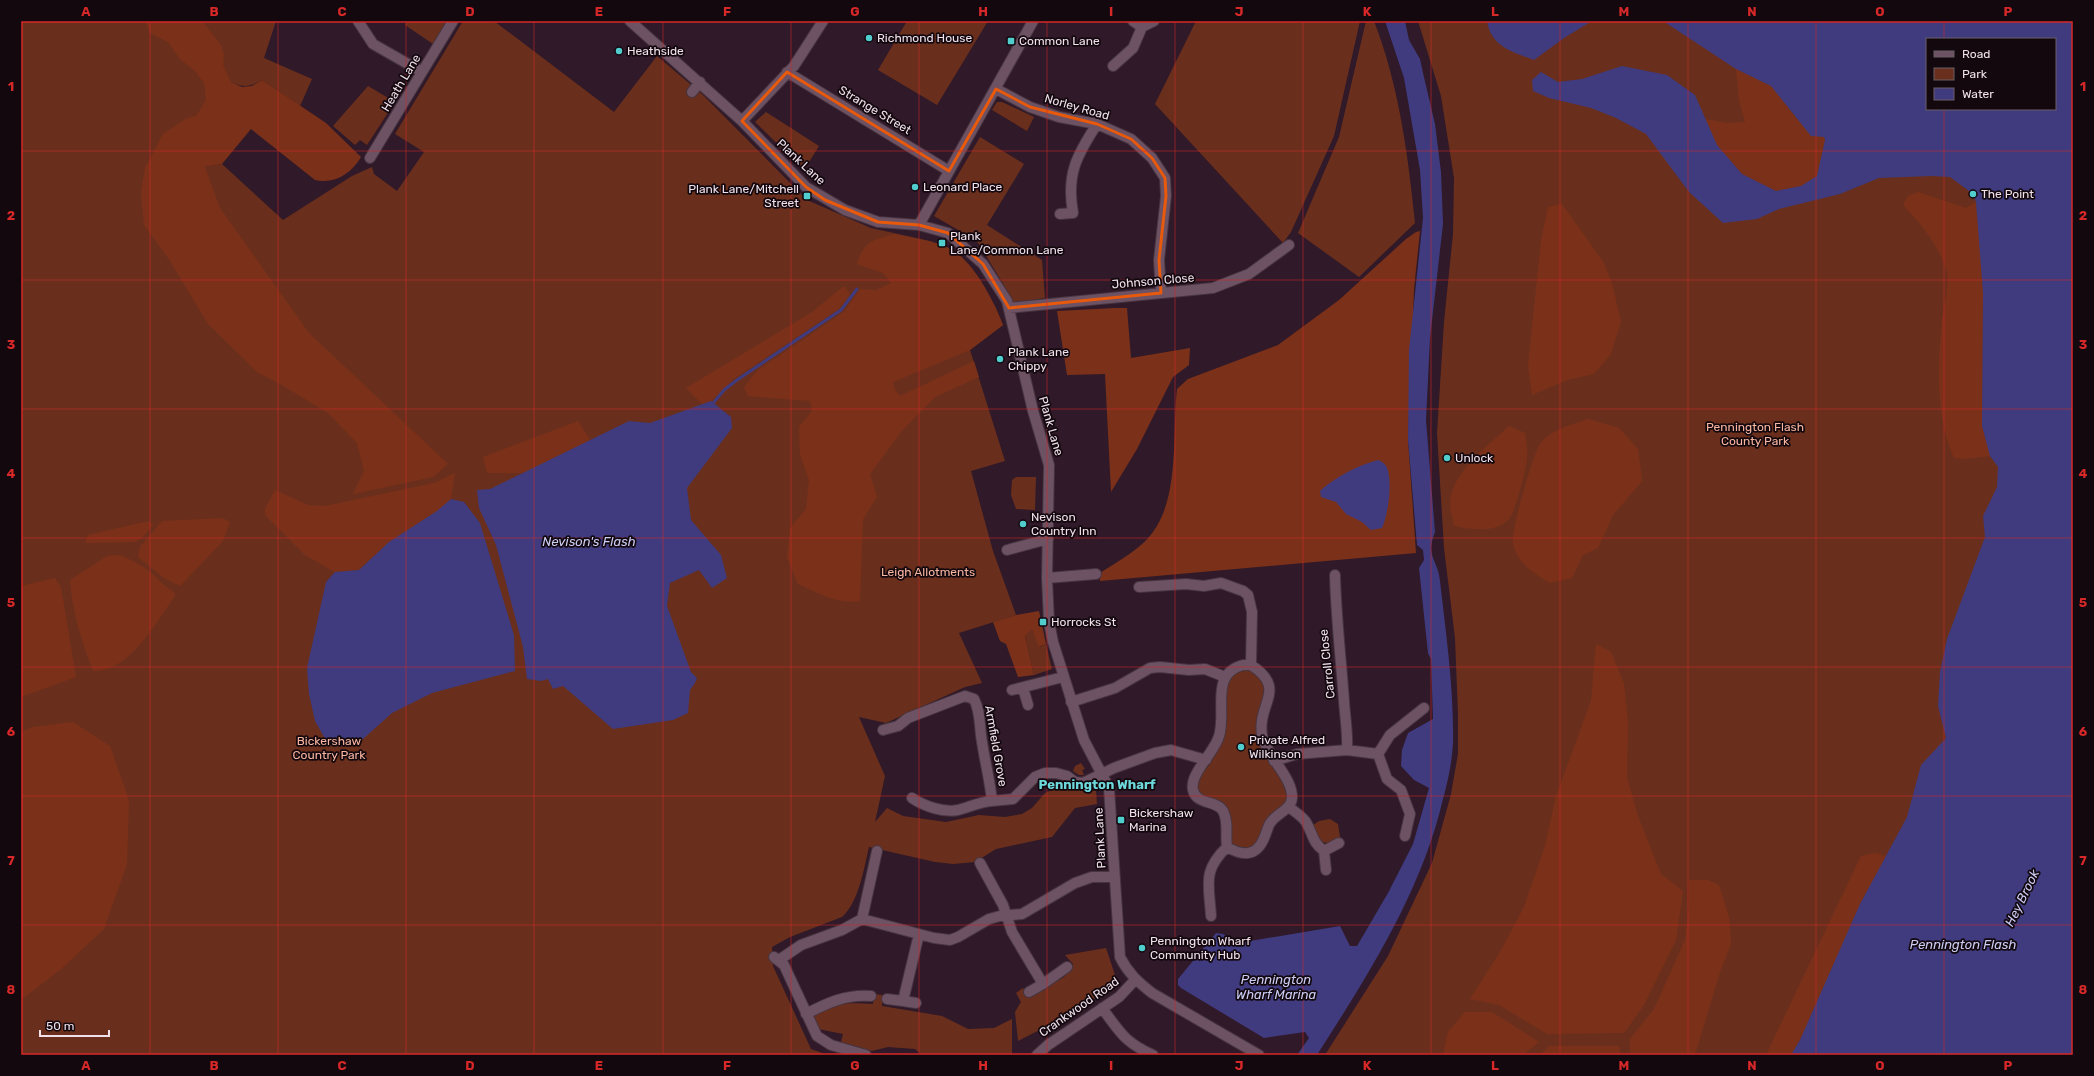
<svg xmlns="http://www.w3.org/2000/svg" width="2094" height="1076" viewBox="0 0 2094 1076" font-family="Rubik,sans-serif">
  <rect width="100%" height="100%" fill="#301928"/>
  <!-- green -->
  <path fill="#6a2f1c" fill-rule="evenodd" d="M21,21H276L264,58L312,79L300,106L262,80C250,87 244,88 231,82L205,167L222,164L283,220L352,176L372,167L374,174L397,191L424,152L395,134L463,21H494L614,112L657,56L703,95L807,200L871,228L930,241L947,247L962,257L981,282L996,308L1003,325L970,350L1005,461L971,471L993,551L1016,615L959,633L982,683L965,687L886,723L859,717L885,776L875,822L887,808L903,816L946,822L979,815L1005,817L1022,814L1032,808L1045,793L1054,789L1069,788L1075,790L1096,791L1097,804L1075,808L1052,837L996,849L975,862L953,864L935,862L869,847C864,868 859,902 842,917L790,937L772,947L773,966L811,1049L828,1055H21Z
    M407,21H447L433,44L405,25Z
    M907,21H988L937,105L878,70Z
    M1196,21H1360L1334,136L1291,232L1283,243L1155,104Z
    M1366,21H1374C1399,86 1408,154 1415,223L1359,277L1298,233L1339,137Z
    M1418,21H2073V1055H1325L1388,956L1432,863L1451,794L1458,754V714L1455,638L1444,548L1437,433L1444,322L1453,234L1454,178L1441,96ZM1927,39H2055V109H1927Z
    M368,86L395,102L367,145L360,140L355,145L333,126Z
    M997,102H1002L1034,117L1027,131L992,110Z
    M766,112L819,146L804,170L755,122Z
    M980,137L1024,164L987,225L1042,260L1045,298L1013,303L1002,282L977,241L934,216Z
    M1016,477H1036L1035,510L1016,509L1011,495L1012,480Z
    M1032,628L1040,647L1046,644L1052,669L1034,675L1025,636Z
    M1244,670C1255,670 1259,678 1265,687C1262,705 1253,722 1259,741C1264,757 1291,787 1286,802L1269,817L1259,842L1251,848L1243,850L1232,843L1230,815L1210,798L1200,794L1197,788L1198,778L1209,765L1224,735L1227,717L1225,689L1233,674Z
    M1081,763L1085,769L1082,770L1084,775H1079L1073,771L1075,766Z
    M1330,819L1338,824L1340,837L1329,843L1319,842L1313,825L1319,821Z
    M1106,948L1118,984L1061,1019L1018,1041L1015,1012L1021,1002L1016,993L1023,988L1029,998L1064,977L1073,964L1065,955Z
    M874,994L883,995L882,1006L942,1016L968,1029L994,1028L1012,1019V1055H922L915,1049L888,1047L872,1051L841,1042L843,1034L818,1029L814,1017C826,1000 855,1003 873,1004Z"/>
  <!-- forest -->
  <path fill="#7b3119" d="M145,21H202L221,45L224,55L223,65L231,82L242,87L252,86L262,80L326,123L361,157C351,174 335,184 315,180L251,129L222,164L205,167L220,208L309,333L448,464L433,477L353,494L364,471L357,443L328,413L280,384L257,372L208,324L170,261L144,225L141,192L145,168L163,134L187,118L196,116L206,100L204,83L195,71L180,59L168,42L150,33Z
    M1736,69L1771,86L1811,136H1824L1825,139L1817,176L1801,186L1776,191L1742,174L1717,145L1705,119L1727,123L1745,122L1739,100Z
    M1918,192L1966,208L1976,202L1983,293L1982,426L1990,456L1962,459L1954,458C1935,416 1938,364 1942,319C1944,307 1949,284 1947,273C1940,246 1921,224 1903,205L1908,196Z
    M1562,204L1604,263L1613,287L1621,322L1611,354L1594,374L1567,380L1532,395L1528,366L1541,241L1548,207Z
    M1420,231L1414,289L1408,440L1416,553L1100,581V573C1118,561 1141,549 1153,532C1180,495 1172,432 1177,389L1188,379L1278,345L1339,300L1406,239L1416,232Z
    M895,234C912,238 930,240 946,247C973,258 993,300 1003,325L970,350L893,382L895,390L900,396L974,361L979,377L935,397L901,432L870,474L877,497L863,519L860,601C839,605 818,593 798,584L787,557L790,528L806,509L809,480L800,455L799,427L812,411L810,401L748,396L744,387L758,370L844,312L860,289L876,290L891,283L883,273L857,264C864,240 874,240 895,234Z
    M844,286L850,294L839,309L735,378L711,401L702,404L686,388L812,312Z
    M1115,308H1127L1131,358L1190,348L1189,365L1173,377L1137,449L1111,492L1105,374L1067,375L1057,311Z
    M1588,419L1619,428L1638,449L1642,481L1613,515L1598,548L1583,555L1572,578L1550,583C1533,572 1519,565 1513,544C1510,534 1533,454 1540,444C1552,429 1571,425 1588,419Z
    M578,421L590,440L523,473H487L483,457Z
    M1509,426L1525,433C1526,441 1528,449 1527,457C1527,467 1515,513 1509,519C1496,533 1472,530 1454,526C1453,519 1450,511 1450,504C1451,472 1488,446 1509,426Z
    M455,473L451,499L437,511L389,542L358,570L335,572L305,555L265,515V509L275,490L308,505L325,506L434,483Z
    M223,518L230,522L223,541L180,586L164,578L138,557L140,547L162,521Z
    M149,521L153,525L143,537L135,542L85,543L88,535Z
    M120,555C132,560 144,566 155,576C161,582 165,587 174,592L175,596C156,622 130,672 93,671C82,643 72,611 70,580L107,556Z
    M55,578L61,587L76,677L21,697V586Z
    M1039,611L1046,644L1039,647L1032,629L1025,636L1034,675L1018,677L1006,644L1000,641L993,622L1016,615Z
    M1596,644L1611,652L1624,684L1628,722L1627,778L1638,816L1661,874L1683,891L1676,940L1644,1005L1624,1033L1547,1034L1499,1005L1470,999L1500,952L1524,907L1545,846L1556,796L1591,701Z
    M73,722L110,746L129,800L127,864L104,929L61,969L21,1000V732L33,727Z
    M1875,853L1886,856L1860,904L1800,1040L1791,1055H1766L1861,856Z
    M1689,880H1708L1719,885L1729,917L1731,944L1720,972L1695,1055H1630V1039L1654,1009L1685,940L1689,907Z
    M1465,1012H1492L1539,1042L1523,1055H1443L1448,1032Z
    M1549,1046H1619L1621,1055H1540Z"/>
  <!-- water -->
  <path fill="#3f3b7e" fill-rule="evenodd" d="M1385,21H1405L1409,40L1420,59L1423,73L1435,124L1441,172L1443,224L1430,338L1426,420L1435,532C1425,557 1438,559 1440,581C1446,634 1454,689 1453,743C1452,762 1448,781 1443,799C1421,893 1368,975 1317,1055H1297L1309,1038L1305,1032L1264,1038L1181,988L1178,985V979L1216,933L1223,934L1238,943L1340,926L1350,946H1357L1388,893L1413,844L1429,788L1414,780L1401,766L1402,750L1408,733L1433,719L1431,659L1428,653L1419,568L1424,560L1423,550L1417,545L1408,440L1409,350L1423,218L1420,170L1404,78Z
    M1487,21H1592L1564,38L1534,60C1513,52 1491,47 1487,21Z
    M1663,21H2073V1055H1791L1800,1040L1860,904L1907,817L1921,765L1946,738L1938,706L1940,672L1947,639L1985,537L1983,516L1997,487L1998,467L1990,456L1982,426L1983,293L1976,202L1973,194L1950,177L1932,176L1879,178L1840,194L1779,209L1757,219L1723,223L1689,192L1646,134L1616,118L1591,108L1549,98L1533,91L1532,80L1541,72L1558,82L1582,79L1622,66L1667,75L1695,95L1717,145L1742,174L1776,191L1801,186L1817,176L1825,140L1824,137L1811,136L1771,86L1736,69ZM1927,39H2055V109H1927Z
    M711,401L731,417L732,428L687,488L691,520L721,555L727,578L712,588L699,570L670,583L667,606L691,672L697,678L695,683L690,690L688,713L673,720L613,729L563,686L553,689L548,679L541,681L527,679L523,647L496,545L479,508L477,490L490,489L629,421L650,423Z
    M1378,460C1383,462 1387,465 1388,471C1392,486 1388,515 1382,528L1371,530L1362,522L1346,514L1336,502L1321,497L1320,491C1337,476 1356,466 1378,460Z
    M451,499L464,502L480,523L514,635L515,671L432,693L392,713L363,739L341,746L324,737L315,721L309,694L307,668L326,582L335,572L359,570L389,542L437,511Z"/>
  <g fill="none" stroke-linecap="round" stroke-linejoin="round">
    <!-- stream -->
    <path stroke="#3f3b7e" stroke-width="3" d="M714,402L724,390L737,380L841,310L857,289"/>
    <defs>
      <path id="minor" d="M358,21L373,44L422,72
        M630,21L742,121L806,187L845,210L878,222L919,225L948,233L983,264L1007,301L1033,411L1049,465L1047,578L1049,622L1053,642L1084,740L1109,788L1120,957C1128,973 1138,982 1152,993L1259,1055
        M1133,21L1142,27
        M1113,66L1133,48L1142,27L1154,21
        M787,72L949,171
        M996,89L1030,107L1059,117L1097,124L1131,139L1152,158L1165,178L1166,196L1159,260L1161,293
        M692,92L700,82
        M742,121L794,66L823,21
        M370,158L453,21
        M1060,214L1073,213C1066,174 1077,155 1097,124
        M919,225L1033,21
        M1009,308L1213,288L1249,274L1289,245
        M1007,550L1048,539
        M1335,575C1336,617 1341,659 1344,701C1345,717 1348,733 1347,750
        M1047,578L1096,574
        M1139,587L1186,584L1204,586L1221,583L1243,591L1248,595L1252,612L1251,665
        M1243,665H1251C1288,689 1257,703 1262,735C1266,756 1293,777 1292,798C1291,810 1277,813 1271,822C1268,825 1268,829 1266,833C1259,855 1246,858 1227,847C1225,836 1229,822 1223,811C1217,800 1196,805 1193,790C1189,774 1215,752 1219,736C1227,711 1209,674 1243,665Z
        M1023,688L1028,705
        M1012,690L1063,677
        M1071,702L1115,688L1150,668L1160,667L1189,670L1205,669L1225,677
        M883,730L898,726L908,718L965,696L974,699C981,713 979,726 982,742C985,762 990,781 992,801L1013,799L1035,777L1045,773H1056L1067,776L1075,782L1083,783L1114,768L1155,753L1171,750L1206,760
        M1378,754L1390,735L1424,708
        M1274,761L1297,754L1347,750L1378,754L1387,779L1401,790L1410,814L1405,836
        M912,798C924,806 943,813 958,810C970,807 979,802 992,801
        M1289,807C1295,812 1302,816 1306,822C1313,834 1312,842 1324,851L1339,843
        M1324,851L1326,870
        M980,863L1003,905L1012,932L1043,984L1067,967
        M1211,916C1209,884 1202,871 1227,847
        M862,919L934,938L950,940L958,937L989,919L1000,916L1022,914L1075,883L1092,877H1115
        M774,957L784,965L817,1036L831,1045L866,1055
        M779,960L801,945L842,930L862,919L877,851
        M1029,992L1043,984
        M887,999L903,1001L919,934
        M903,1001L916,1003
        M1102,1008C1120,1032 1124,1042 1153,1055
        M806,1014C827,1003 846,994 871,996
        M1037,1055L1048,1045L1119,997L1135,980"/>
    </defs>
    <!-- minor casing -->
    <use href="#minor" stroke="#473541" stroke-width="12"/>
    <!-- minor -->
    <use href="#minor" stroke="#6d5263" stroke-width="10"/>
  </g>
  <!-- marked area -->
  <path fill="none" stroke="#e8590c" stroke-width="3" stroke-linejoin="round" d="M787,72L949,171L996,89L1030,107L1097,124L1131,139L1152,158L1165,178L1166,196L1159,260L1161,293L1009,308L983,264L948,233L919,225L878,222L825,200L806,187L742,121Z"/>
  <!-- grid -->
  <path fill="none" stroke="#d62828" stroke-width="1" stroke-opacity="0.55" d="M150,21V1055M278,21V1055M406,21V1055M534,21V1055M663,21V1055M791,21V1055M919,21V1055M1047,21V1055M1175,21V1055M1303,21V1055M1431,21V1055M1560,21V1055M1688,21V1055M1816,21V1055M1944,21V39M1944,109V1055M21,151H2073M21,280H2073M21,409H2073M21,538H2073M21,667H2073M21,796H2073M21,925H2073"/>
  <!-- markers -->
  <g fill="#52cdce" stroke="#12080e" stroke-width="1.5">
    <circle cx="869" cy="38" r="4"/>
    <rect x="1007" y="37" width="8" height="8" rx="2"/>
    <circle cx="619" cy="51" r="4"/>
    <circle cx="915" cy="187" r="4"/>
    <circle cx="1973" cy="194" r="4"/>
    <rect x="803" y="192" width="8" height="8" rx="2"/>
    <rect x="938" y="239" width="8" height="8" rx="2"/>
    <circle cx="1000" cy="359" r="4"/>
    <circle cx="1447" cy="458" r="4"/>
    <circle cx="1023" cy="524" r="4"/>
    <rect x="1039" y="618" width="8" height="8" rx="2"/>
    <circle cx="1241" cy="747" r="4"/>
    <rect x="1117" y="816" width="8" height="8" rx="2"/>
    <circle cx="1142" cy="948" r="4"/>
  </g>
  <g text-anchor="middle" dominant-baseline="central" stroke-width="3.5" stroke-linejoin="round" paint-order="stroke">
    <!-- poi labels -->
    <g font-size="12" fill="#f1e1eb" stroke="#12080e" text-anchor="start">
      <text x="877" y="38">Richmond House</text>
      <text x="1019" y="41">Common Lane</text>
      <text x="627" y="51">Heathside</text>
      <text x="923" y="187">Leonard Place</text>
      <text x="799" y="189" text-anchor="end">Plank Lane/Mitchell<tspan x="799" dy="14">Street</tspan></text>
      <text x="1981" y="194">The Point</text>
      <text x="950" y="236">Plank<tspan x="950" dy="14">Lane/Common Lane</tspan></text>
      <text x="1008" y="352">Plank Lane<tspan x="1008" dy="14">Chippy</tspan></text>
      <text x="1455" y="458">Unlock</text>
      <text x="1031" y="517">Nevison<tspan x="1031" dy="14">Country Inn</tspan></text>
      <text x="1051" y="622">Horrocks St</text>
      <text x="1249" y="740">Private Alfred<tspan x="1249" dy="14">Wilkinson</tspan></text>
      <text x="1129" y="813">Bickershaw<tspan x="1129" dy="14">Marina</tspan></text>
      <text x="1150" y="941">Pennington Wharf<tspan x="1150" dy="14">Community Hub</tspan></text>
    </g>
    <!-- street labels -->
    <g font-size="12" fill="#f1e1eb" stroke="#12080e">
      <text transform="translate(401 83) rotate(-59)">Heath Lane</text>
      <text transform="translate(1077 107) rotate(16)">Norley Road</text>
      <text transform="translate(875 110) rotate(31)">Strange Street</text>
      <text transform="translate(801 162) rotate(43)">Plank Lane</text>
      <text transform="translate(1153 281) rotate(-5)">Johnson Close</text>
      <text transform="translate(1051 426) rotate(74)">Plank Lane</text>
      <text transform="translate(1327 664) rotate(-96)">Carroll Close</text>
      <text transform="translate(996 746) rotate(80)">Armfield Grove</text>
      <text transform="translate(1100 838) rotate(-93)">Plank Lane</text>
      <text transform="translate(1079 1007) rotate(-35)">Crankwood Road</text>
    </g>
    <!-- park labels -->
    <g font-size="12" fill="#f9b6a1" stroke="#12080e">
      <text x="1755" y="427">Pennington Flash<tspan x="1755" dy="14">County Park</tspan></text>
      <text x="928" y="572">Leigh Allotments</text>
      <text x="329" y="741">Bickershaw<tspan x="329" dy="14">Country Park</tspan></text>
    </g>
    <!-- water labels -->
    <g font-size="13" font-style="italic" fill="#cccef6" stroke="#12080e">
      <text x="589" y="541">Nevison's Flash</text>
      <text transform="translate(2022 898) rotate(-64)">Hey Brook</text>
      <text x="1963" y="944">Pennington Flash</text>
      <text x="1276" y="979">Pennington<tspan x="1276" dy="15">Wharf Marina</tspan></text>
    </g>
    <!-- neighbourhood labels -->
    <g font-size="13" font-weight="bold" fill="#6dd9db" stroke="#12080e">
      <text x="1097" y="784">Pennington Wharf</text>
    </g>
  </g>
  <!-- border -->
  <rect width="2094" height="1076" fill="none" stroke="#12080e" stroke-width="44"/>
  <!-- legend -->
  <rect x="1926" y="38" width="130" height="72" fill="#12080e" stroke="#6b5f66"/>
  <rect x="1934" y="51" width="20" height="6" fill="#6d5263" stroke="#6b5f66"/>
  <text x="1962" y="58" font-size="12" fill="#f1e1eb">Road</text>
  <rect x="1934" y="68" width="20" height="12" fill="#6a2f1c" stroke="#6b5f66"/>
  <text x="1962" y="78" font-size="12" fill="#f1e1eb">Park</text>
  <rect x="1934" y="88" width="20" height="12" fill="#3f3b7e" stroke="#6b5f66"/>
  <text x="1962" y="98" font-size="12" fill="#f1e1eb">Water</text>
  <!-- scale -->
  <path d="M40 1030v6h69v-6" fill="none" stroke="#f1e1eb" stroke-width="2"/>
  <text x="46" y="1030" font-size="12" fill="#f1e1eb" stroke="#12080e" stroke-width="3" paint-order="stroke">50 m</text>
  <rect x="22" y="22" width="2050" height="1032" fill="none" stroke="#d62828" stroke-width="1.5"/>
  <g font-size="13" text-anchor="middle" font-weight="bold" fill="#d62828">
    <text x="86" y="16">A</text>
    <text x="214" y="16">B</text>
    <text x="342" y="16">C</text>
    <text x="470" y="16">D</text>
    <text x="599" y="16">E</text>
    <text x="727" y="16">F</text>
    <text x="855" y="16">G</text>
    <text x="983" y="16">H</text>
    <text x="1111" y="16">I</text>
    <text x="1239" y="16">J</text>
    <text x="1367" y="16">K</text>
    <text x="1495" y="16">L</text>
    <text x="1624" y="16">M</text>
    <text x="1752" y="16">N</text>
    <text x="1880" y="16">O</text>
    <text x="2008" y="16">P</text>
    <text x="11" y="91">1</text>
    <text x="2083" y="91">1</text>
    <text x="11" y="220">2</text>
    <text x="2083" y="220">2</text>
    <text x="11" y="349">3</text>
    <text x="2083" y="349">3</text>
    <text x="11" y="478">4</text>
    <text x="2083" y="478">4</text>
    <text x="11" y="607">5</text>
    <text x="2083" y="607">5</text>
    <text x="11" y="736">6</text>
    <text x="2083" y="736">6</text>
    <text x="11" y="865">7</text>
    <text x="2083" y="865">7</text>
    <text x="11" y="994">8</text>
    <text x="2083" y="994">8</text>
    <text x="86" y="1070">A</text>
    <text x="214" y="1070">B</text>
    <text x="342" y="1070">C</text>
    <text x="470" y="1070">D</text>
    <text x="599" y="1070">E</text>
    <text x="727" y="1070">F</text>
    <text x="855" y="1070">G</text>
    <text x="983" y="1070">H</text>
    <text x="1111" y="1070">I</text>
    <text x="1239" y="1070">J</text>
    <text x="1367" y="1070">K</text>
    <text x="1495" y="1070">L</text>
    <text x="1624" y="1070">M</text>
    <text x="1752" y="1070">N</text>
    <text x="1880" y="1070">O</text>
    <text x="2008" y="1070">P</text>
  </g>
</svg>
